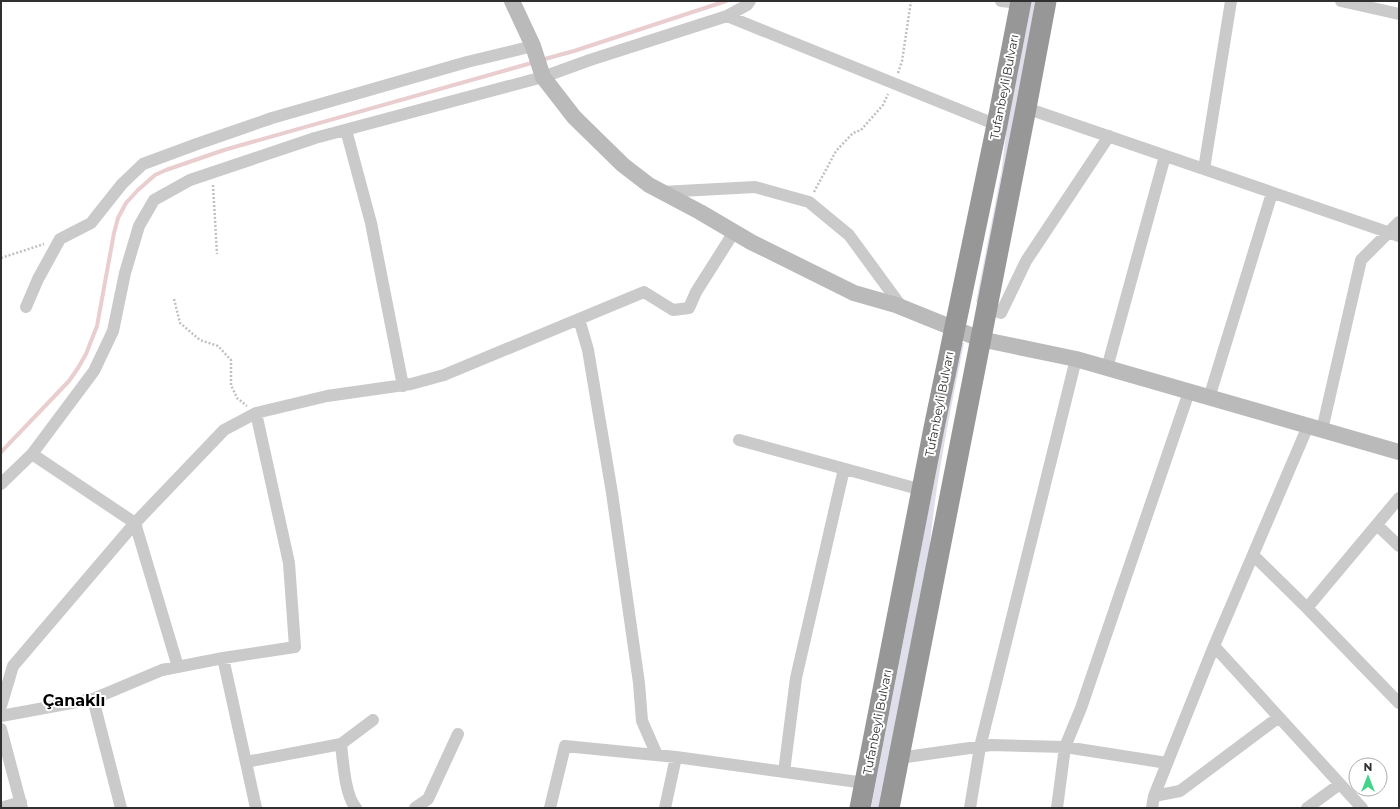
<svg xmlns="http://www.w3.org/2000/svg" width="1400" height="809" viewBox="0 0 1400 809" font-family="Montserrat,sans-serif">
  <rect width="100%" height="100%" fill="#fff"/>
  <!-- green -->
  <path fill="#dfdfeb" d="M1030,1H1037L978,303L976,302L1001,174L1009,111Z
    M961,343H964C950,413 935,483 929,555L880,808H871Z"/>
  <g fill="none" stroke-linecap="round" stroke-linejoin="round">
    <!-- stream -->
    <path stroke="#e9cdcf" stroke-width="4" d="M541,60L574,51L726,1
      M1,452L69,381L78,368L86,354L97,326L114,233L118,218L126,203L138,190L155,175L166,170L224,150L535,62"/>
    <!-- path -->
    <path stroke="#c0c0c0" stroke-width="2.5" stroke-dasharray="2 2" stroke-linecap="butt" d="M898,73L902,61L911,1
      M213,185L217,254
      M814,192L836,151L853,133L861,130L883,105L888,94
      M1,258L44,244
      M174,299L180,323L200,340L218,346L231,360V385L237,398L247,406"/>
    <!-- street -->
    <path stroke="#cacaca" stroke-width="12" d="M1001,1L1021,3
      M1341,1L1399,14
      M727,16L997,125
      M1026,108L1399,236
      M346,130L371,223L403,386
      M1204,169L1231,1
      M662,192L755,187L809,202L849,235L901,306
      M26,307L38,279L60,239L91,223L122,184L143,164L197,144L272,118L467,62L533,46
      M986,307L1001,313L1026,261L1109,136
      M579,319L588,350L612,493L639,683L642,721L657,755
      M1107,368L1165,156
      M1209,398L1272,193
      M1322,430L1361,260L1399,222
      M739,440L922,490
      M32,454L135,523L178,667
      M1,484L32,454L94,371L113,331L125,273L139,226L154,200L190,180L315,138L543,77L590,60L727,16L747,5L750,1
      M1377,525L1399,546
      M1253,555L1307,608L1399,703
      M1307,608L1399,498
      M1214,646L1362,808
      M223,658L256,808
      M93,699L121,808
      M1,706L13,666L135,523L224,430L256,413L327,396L411,384L444,375L644,292L673,310L689,308L696,292L734,232
      M1,716L93,699L162,670L223,658L295,647L289,563L256,413
      M1,729L22,808
      M341,744C343,761 345,796 356,808
      M899,758L991,745L1065,747L1167,763
      M246,762L341,744L373,720
      M784,772L796,678L844,469
      M1154,796L1180,791L1279,717
      M1,808L21,802
      M415,808L428,799L458,734
      M550,808L565,746L676,757L865,783
      M665,808L676,757
      M970,808L980,747L1076,359
      M1057,808L1065,747L1081,708L1189,392
      M1152,808L1154,796L1214,646L1308,426
      M1307,808L1340,784"/>
    <!-- secondary -->
    <path stroke="#bababa" stroke-width="16" d="M512,1L533,46L543,77L574,117L623,165L649,185L700,212L751,242L854,293L896,305L980,339L1076,359L1399,452"/>
    <!-- highway -->
    <path stroke="#979797" stroke-width="21" d="M860,808L934,428L997,125L1021,1
      M889,808L1026,108L1046,1"/>
  </g>
  <g text-anchor="middle" dominant-baseline="central" stroke-width="4" stroke-linejoin="round" paint-order="stroke">
    <!-- street labels -->
    <g font-size="12" fill="#303030" stroke="#fff">
      <text transform="translate(1004 87) rotate(-79)">Tufanbeyli Bulvarı</text>
      <text transform="translate(939 404) rotate(-79)">Tufanbeyli Bulvarı</text>
      <text transform="translate(877 722) rotate(-79)">Tufanbeyli Bulvarı</text>
    </g>
    <!-- district labels -->
    <g font-size="16" font-weight="bold" fill="#000" stroke="#fff">
      <text x="74" y="700">Çanaklı</text>
    </g>
  </g>
  <!-- border -->
  <rect width="1400" height="809" fill="none" stroke="#303030" stroke-width="4"/>
  <!-- north arrow -->
  <g transform="translate(1368 777)"><circle r="19" fill="#ffffff" stroke="#acacac"/>
  <path d="M0-3L7 15L0 10L-7 15Z" fill="#44d489"/>
  <text y="-6" font-size="11" font-weight="bold" text-anchor="middle" fill="#303030">N</text>
  </g>
</svg>
